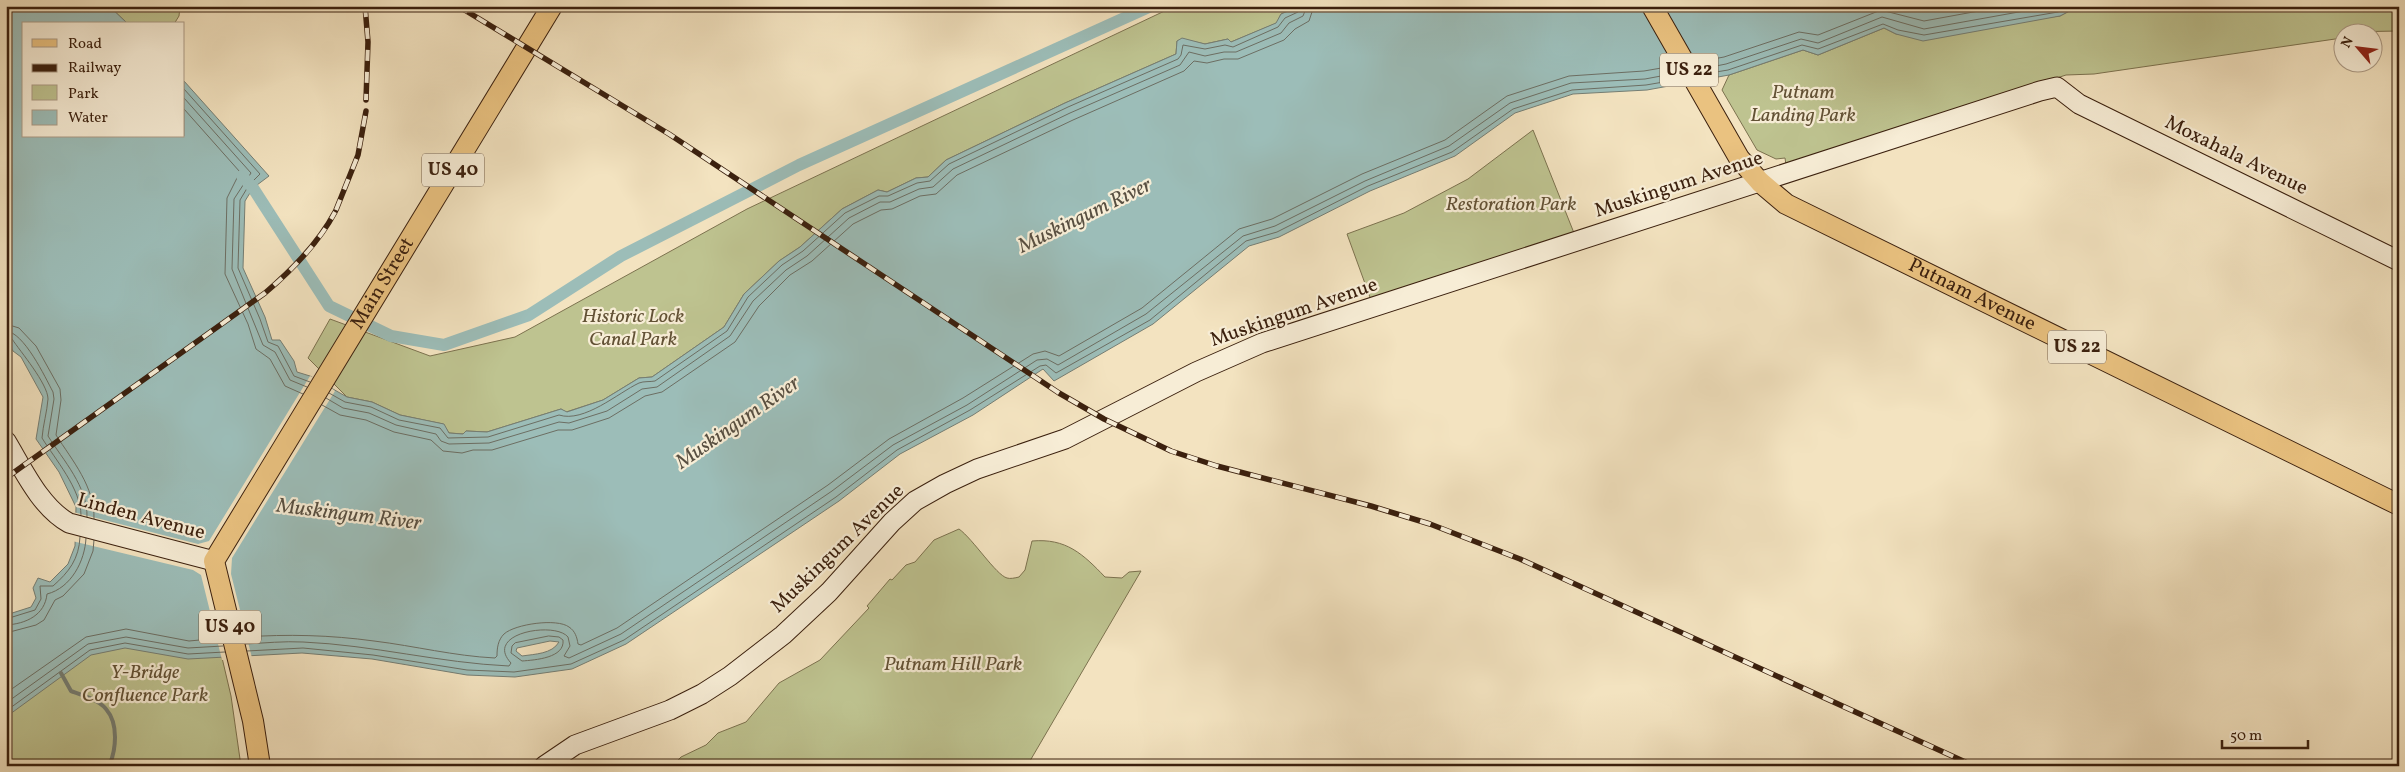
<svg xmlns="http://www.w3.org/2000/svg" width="2405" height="772" viewBox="0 0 2405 772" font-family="Vollkorn,serif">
  <rect width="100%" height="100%" fill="#f3e3c0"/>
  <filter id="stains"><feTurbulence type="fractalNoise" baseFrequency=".004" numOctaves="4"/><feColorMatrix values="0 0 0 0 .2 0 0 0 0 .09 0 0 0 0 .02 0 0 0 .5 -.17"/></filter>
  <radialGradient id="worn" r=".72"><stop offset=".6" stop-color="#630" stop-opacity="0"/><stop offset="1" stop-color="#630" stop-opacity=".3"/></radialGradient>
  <!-- green -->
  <path fill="#bec390" stroke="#7c724f" d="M109,6H180L179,16L174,24H128Z
    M1175,6H1300L1281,14L1277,23L1231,42L1228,39L1205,44L1182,39L1177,41L1176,54L1065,103L946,160L928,177L916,178L887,192L878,190L842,209L800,247L779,261L744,294L724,327L652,377L639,378L603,400L566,412L561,409L487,432L466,431L463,434L449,433L443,424L400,415L372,402L347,397L308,358L330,319L430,356L515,337L747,209Z
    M2079,6H2399V31L2342,32V38L2094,74L2066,75L1786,165L1785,158L1776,159L1757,150L1722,90L1729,75L1803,50L1818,55L1884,28L1896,34L2060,16Z
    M1533,130L1574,233L1371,300L1347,234L1404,213L1468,179Z
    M959,529C973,539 996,575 1007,578C1010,579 1015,578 1019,577L1025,570L1032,541C1066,538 1083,554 1105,577L1122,578L1129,572L1141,571L1027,766H672L681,757L706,745L718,733L746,722L779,683L820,660L869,608L867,606L890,579L892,580L906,565L915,562L934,540Z
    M203,577L231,696L241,766H130L120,761L119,766H6V655Z"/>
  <!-- water -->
  <path fill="#9cbdb8" stroke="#757e74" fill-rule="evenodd" d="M6,6H109L128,24H24V136H184V81L269,176L253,188L245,201L243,268L265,317L272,340H280L294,361L297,372L310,376L347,397L372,402L400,415L444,424L449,433L463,434L466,431L487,432L561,409L567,412L603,400L639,378L652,377L724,327L744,294L779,261L800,247L842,209L878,190L887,192L916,178L928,177L946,160L1065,103L1176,54L1177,41L1182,38L1205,44L1228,39L1231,42L1276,23L1281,14L1300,6H2079L2060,16L1923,41L1896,34L1884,28L1818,55L1803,50L1729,75L1647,90L1573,94L1515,113L1455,156L1370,191L1279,237L1249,246L1153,324L1054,381L1043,369L973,415L900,454L839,501L626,644L572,669L515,677L467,675L372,659L302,653L188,659L125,648L91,655L6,717V615L31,607L36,598L33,588L38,578L50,582L68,564L75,546L76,507L59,472L36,439L43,397L21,357L13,351L6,339ZM550,641L559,642C552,654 535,654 522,656L516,651L517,648Z"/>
  <!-- pier -->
  <path fill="#f3e3c0" d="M310,376L324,382L335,391L232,558L231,574L252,658L222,660L201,575L193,570L72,541L73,512L198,544L209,541Z"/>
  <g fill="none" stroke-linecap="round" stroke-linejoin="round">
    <!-- shore -->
    <path stroke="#6c6e63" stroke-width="1" d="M1697,62L1724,57L1799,32L1818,35L1881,10L1924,21L2006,6
      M1701,69L1726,64L1801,39L1818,43L1882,17L1924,29L2052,6
      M1704,74L1728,70L1802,45L1818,49L1883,24L1898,30L1924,35L2058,12L2068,6
      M184,89L260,174L249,185L240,200L238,268L260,319L268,342L278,346L294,376L310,382
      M184,98L251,173L234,199L232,269L263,345L275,352L290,380L307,387
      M184,109L240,172L227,198L225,274L248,324L256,349L270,359L285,386L303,394
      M6,324L19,328L36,346L60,389L61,400L56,435C72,460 95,487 94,519
      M6,331C24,332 45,377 53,392L54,399L48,436C63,460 88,487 87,517
      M6,337L12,339C20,351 48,384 48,399C47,412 43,425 42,438C55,459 81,489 81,515
      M329,393L345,402L371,407L399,420L440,428L448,438L488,437L559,415C584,423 618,393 639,383C644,381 650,382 655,381L727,331L748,297L782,265L803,251L845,213L879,196H888L917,183L930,181L949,164L1068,107L1178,59L1181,55L1183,45L1205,49L1225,45L1233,47L1278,27L1285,18L1298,12L1300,6
      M326,398L343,408L369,413L396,425L436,434L441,441L449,444L489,443L559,422L569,423L607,411L642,389L657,387L730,336L753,301L786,270L807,256L849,218L880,202H890L919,189L933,187L953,169L1070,113L1180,65L1189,52L1205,56L1224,52H1236L1281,33L1289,23L1303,16L1307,6
      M322,405L340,415L366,420L394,432L431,440L443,451L462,453L473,450H492L558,430H572L609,418L645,396L662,392L735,342L759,306L790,275L812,261L853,224L881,210L892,209L920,196L936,194L957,175L1073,120L1184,71L1194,61L1207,63L1224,59H1238L1284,40L1295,29L1309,21L1314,6
      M6,619L35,610L41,599L40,586H53C69,572 79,559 80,537
      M6,625C26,624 45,615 47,594C71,588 85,561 86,538
      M6,633L36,625L44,620L55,600L63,596L84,574L93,551L94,540
      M549,636L559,637L563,640C565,658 535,660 522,661L511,653L512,646L515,643Z
      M244,637C288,634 330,635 374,641C415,646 454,656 495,658L497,656C497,648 498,640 504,634C515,624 557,618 569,627C575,631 577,637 578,644L581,645L617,628L828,485L889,439L963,398L1033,354L1045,351L1059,356L1142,308L1239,229L1272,219L1362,174L1445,140L1507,96L1569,76L1644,71L1673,66
      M246,644C265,643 284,641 303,642C373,645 440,663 509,666L511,663C483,633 555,621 568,637L570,646L564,656L569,658L621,634L832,491L893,445L967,405L1037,360L1047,359L1058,365L1146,314L1243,236L1275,226L1365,181L1449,146L1510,103L1571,83L1645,79L1677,73
      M247,651L303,648L373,655L467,670L514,672L571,664L624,640L836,497L897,450L970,410L1040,366L1046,365L1056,373L1150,320L1246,241L1277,232L1368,186L1452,152L1513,109L1572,90L1646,85L1681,79
      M6,693L86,637L126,629L189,641L221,638
      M6,703L88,644L126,637L188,648L223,646
      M6,711L90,650L125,643L188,654L225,652"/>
    <!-- stream -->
    <path stroke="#757e74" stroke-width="4" d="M61,673L71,691C82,695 99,700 106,709C119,724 116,750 109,766"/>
    <!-- canal -->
    <path stroke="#9cbdb8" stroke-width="12" d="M242,176L253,188L329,306L391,336L444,345L529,315L621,256L799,165L1151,6"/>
    <defs>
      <path id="secondary" d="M6,441C23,469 40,507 69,523L214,561
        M544,766L575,745L670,710L702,694L730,676L783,635L829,592L892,522L915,501L945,484L977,469L1065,439L1196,372L1262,343L2040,91L2057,87L2079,104L2399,261"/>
      <g id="primary">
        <path id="s1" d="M1652,6L1739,158L1760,182L1786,204L2399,505"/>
        <path id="s2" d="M260,766L253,721L214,561L552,6"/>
      </g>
    </defs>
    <!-- secondary casing -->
    <use href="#secondary" stroke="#3b200e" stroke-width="21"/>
    <!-- primary casing -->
    <use href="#primary" stroke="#3b200e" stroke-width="22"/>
    <!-- secondary -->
    <use href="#secondary" stroke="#f7edd6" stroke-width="19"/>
    <!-- primary -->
    <use href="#primary" stroke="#eac280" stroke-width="20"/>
    <defs>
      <path id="rail" d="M365,6L368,42L366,100
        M458,6L669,134L1059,393L1104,419L1171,451L1217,466L1371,506L1430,524L1520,559L1974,766
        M336,210L358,155L366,111
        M6,478L265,293C292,270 318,244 335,212"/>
    </defs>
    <!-- rail casing -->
    <use href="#rail" stroke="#3b200e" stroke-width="5.5"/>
    <!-- rail -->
    <use href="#rail" stroke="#f7edd6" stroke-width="4" stroke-dasharray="11" stroke-linecap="butt"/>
  </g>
  <g text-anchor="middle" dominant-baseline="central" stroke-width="4.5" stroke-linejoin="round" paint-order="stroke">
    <!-- shield labels -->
    <g fill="#f7edd6" stroke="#735e4a" stroke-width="1">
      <rect x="1660" y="53.5" width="58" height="33" rx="4"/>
      <rect x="422" y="153.5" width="62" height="33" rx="4"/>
      <rect x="2048" y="330.5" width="58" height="33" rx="4"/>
      <rect x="199" y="610.5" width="62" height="33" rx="4"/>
    </g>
    <g font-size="19" font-weight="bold" fill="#3b200e">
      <text x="1689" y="70">US 22</text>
      <text x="453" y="170">US 40</text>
      <text x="2077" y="347">US 22</text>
      <text x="230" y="627">US 40</text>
    </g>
    <!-- park labels -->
    <g font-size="20" font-style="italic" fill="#625135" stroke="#f7edd6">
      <text x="1803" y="93">Putnam<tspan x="1803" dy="23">Landing Park</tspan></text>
      <text x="1511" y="205">Restoration Park</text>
      <text x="633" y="317">Historic Lock<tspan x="633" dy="23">Canal Park</tspan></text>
      <text x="953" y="665">Putnam Hill Park</text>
      <text x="145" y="673">Y-Bridge<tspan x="145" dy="23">Confluence Park</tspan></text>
    </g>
    <!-- street labels -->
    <g font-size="20" fill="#3b200e" stroke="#f7edd6">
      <text transform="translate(2236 156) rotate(26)">Moxahala Avenue</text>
      <text transform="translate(1679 185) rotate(-18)">Muskingum Avenue</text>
      <text stroke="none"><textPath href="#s2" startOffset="535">Main Street</textPath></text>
      <text stroke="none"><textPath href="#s1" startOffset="448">Putnam Avenue</textPath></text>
      <text transform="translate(1294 313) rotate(-19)">Muskingum Avenue</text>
      <text transform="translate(141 517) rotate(15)">Linden Avenue</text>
      <text transform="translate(838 549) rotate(-44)">Muskingum Avenue</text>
    </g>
    <!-- water labels -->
    <g font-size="21" font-style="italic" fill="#584f41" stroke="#f7edd6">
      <text transform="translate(1085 216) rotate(-26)">Muskingum River</text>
      <text transform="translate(738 423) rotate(-35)">Muskingum River</text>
      <text transform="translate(349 515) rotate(7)">Muskingum River</text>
    </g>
  </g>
  <!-- margin -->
  <rect width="2405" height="772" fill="none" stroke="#f3e3c0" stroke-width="25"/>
  <rect x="8" y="8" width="2390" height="757" fill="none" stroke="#3b200e" stroke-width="2.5"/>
  <rect x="12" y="12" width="2380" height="747" fill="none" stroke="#3b200e"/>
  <!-- legend -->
  <rect x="22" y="22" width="162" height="115" fill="#f7edd6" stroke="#ac9b86"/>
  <rect x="32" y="39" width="25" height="8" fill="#eac280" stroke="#ac9b86"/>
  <text x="68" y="48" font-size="15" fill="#3b200e">Road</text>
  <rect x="32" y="64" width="25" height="8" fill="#3b200e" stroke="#ac9b86"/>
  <text x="68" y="72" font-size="15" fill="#3b200e">Railway</text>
  <rect x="32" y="85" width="25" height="15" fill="#bec390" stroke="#ac9b86"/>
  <text x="68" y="98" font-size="15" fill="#3b200e">Park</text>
  <rect x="32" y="110" width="25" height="15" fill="#9cbdb8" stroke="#ac9b86"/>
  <text x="68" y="122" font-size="15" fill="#3b200e">Water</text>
  <!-- north arrow -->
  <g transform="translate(2358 48) rotate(298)"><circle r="24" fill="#f7edd6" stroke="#ac9b86"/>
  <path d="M0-4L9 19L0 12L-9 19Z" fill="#8f2418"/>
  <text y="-8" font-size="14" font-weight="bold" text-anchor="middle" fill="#3b200e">N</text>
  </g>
  <!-- scale -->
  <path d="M2222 740v8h86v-8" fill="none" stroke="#3b200e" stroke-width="2.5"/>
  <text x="2230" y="740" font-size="15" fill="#3b200e" stroke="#f7edd6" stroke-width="4" paint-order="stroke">50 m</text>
  <rect width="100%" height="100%" filter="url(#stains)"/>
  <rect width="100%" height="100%" fill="url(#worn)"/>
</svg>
